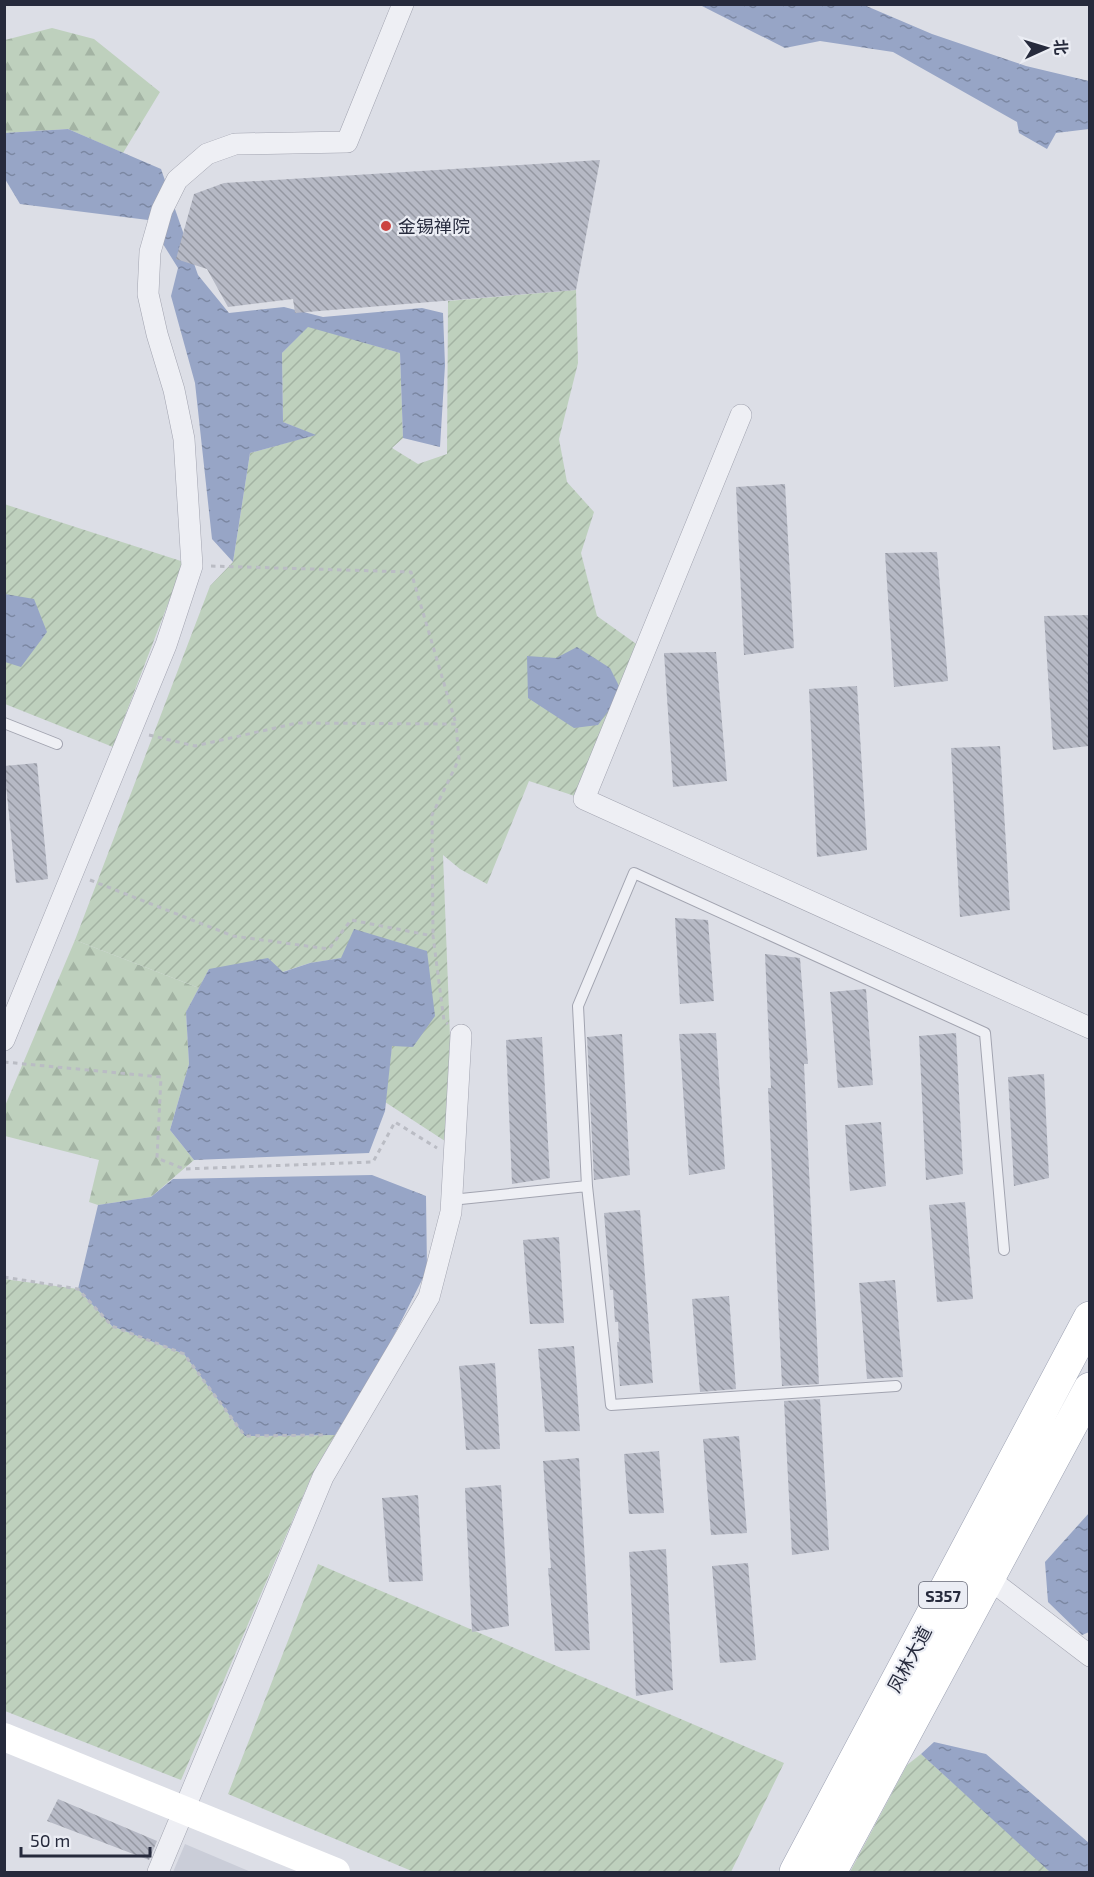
<svg xmlns="http://www.w3.org/2000/svg" width="1094" height="1877" viewBox="0 0 1094 1877" font-family="'Exo 2','Noto Sans SC',sans-serif">
  <defs>
    <pattern id="forest-firs" width="22" height="20" patternUnits="userSpaceOnUse" patternTransform="scale(1.5)"><rect width="22" height="20" fill="#bed0bd"/><path d="M5 1l3.5 6h-7zM16 11l3.5 6h-7z" fill="#a3b3a3"/></pattern>
    <pattern id="garden-furrows" width="10" height="10" patternUnits="userSpaceOnUse" patternTransform="scale(1.5)"><rect width="10" height="10" fill="#bed0bd"/><path d="M-1 1l2-2M0 10L10 0M9 11l2-2" fill="none" stroke="#a3b3a3"/></pattern>
    <pattern id="water-ripples" width="26" height="14" patternUnits="userSpaceOnUse" patternTransform="scale(1.5)"><rect width="26" height="14" fill="#97a5c6"/><path d="M2 4q2-2 4 0t4 0M15 11q2-2 4 0t4 0" fill="none" stroke="#7b87a2"/></pattern>
    <pattern id="building-back-hatch" width="6" height="6" patternUnits="userSpaceOnUse" patternTransform="scale(1.5)"><rect width="6" height="6" fill="#b6b9c5"/><path d="M-1 5l2 2M0 0l6 6M5-1l2 2" fill="none" stroke="#9497a1"/></pattern>
  </defs>
  <rect width="100%" height="100%" fill="#dcdee6"/>
  <!-- built -->
  <path fill="#cacdd8" d="M185,1844L251,1872H173Z"/>
  <!-- forest -->
  <path fill="url(#forest-firs)" d="M52,28L94,39L160,92L123,153L68,129L5,133V40Z
    M75,940L199,988L186,1012L189,1064L170,1130L194,1160L151,1197L98,1205L89,1202L99,1160L5,1136V1106Z"/>
  <!-- garden -->
  <path fill="url(#garden-furrows)" d="M576,290L578,363L559,439L567,482L594,512L581,553L597,616L642,648L584,799L529,781L487,884L460,869L443,855L450,1037L448,1143L385,1102L392,1045L342,958L310,963L282,972L209,969L199,988L75,940L210,586L233,562L250,453L314,435L283,422L282,353L308,326L400,353L403,438L392,448L418,464L447,454L448,301Z
    M4,504L184,562L113,747L5,704Z
    M4,1279L78,1289L112,1326L184,1354L245,1436L335,1435L312,1475L181,1780L5,1711Z
    M318,1564L784,1763L731,1872H414L228,1794Z
    M921,1754L1045,1866L1050,1872H850L907,1765Z"/>
  <!-- water -->
  <path fill="url(#water-ripples)" d="M700,5H864L932,34L1026,66L1089,81V129L1056,133L1047,149L1019,133L1017,122L893,52L820,41L785,48Z
    M68,129L161,169L198,275L229,313L284,307L323,317L422,308L443,313L445,365L440,447L403,438L400,353L308,327L282,353L283,422L316,435L250,453L233,562L212,539L195,383L171,296L178,268L148,220L20,204L5,179V133Z
    M5,594L34,599L47,632L21,667L5,662Z
    M577,647L610,668L622,692L598,725L574,728L528,698L527,656L556,658Z
    M354,929L427,951L435,1016L413,1047L392,1046L385,1111L369,1153L194,1160L170,1130L189,1064L186,1012L209,969L268,958L283,972L310,963L341,958Z
    M372,1175L426,1196L427,1270L381,1361L335,1435L245,1436L184,1354L112,1326L78,1289L98,1205L151,1197L173,1179Z
    M1089,1513V1632L1082,1635L1048,1602L1045,1562Z
    M934,1742L986,1754L1089,1843V1872H1050L921,1754Z"/>
  <!-- building -->
  <path fill="url(#building-back-hatch)" d="M600,160L576,290L295,313L293,299L228,307L207,269L176,259L194,194L224,183Z
    M785,484L794,648L744,655L736,487Z
    M937,552L948,681L894,687L885,553Z
    M1089,615V746L1053,750L1044,616Z
    M716,652L727,781L673,787L664,653Z
    M857,686L867,850L817,857L809,689Z
    M1000,746L1010,910L960,917L951,748Z
    M37,763L48,879L16,883L4,766Z
    M675,918L708,920L714,1001L680,1004Z
    M765,954L800,958L808,1064H804L819,1384L782,1386L768,1088H771Z
    M866,989L873,1085L838,1088L830,992Z
    M716,1033L725,1169L689,1175L679,1034Z
    M956,1033L963,1174L926,1180L919,1036Z
    M622,1034L630,1175L594,1180L587,1037Z
    M542,1037L550,1178L512,1184L506,1040Z
    M1044,1074L1049,1178L1014,1186L1008,1077Z
    M881,1122L886,1186L850,1191L845,1125Z
    M965,1202L973,1299L937,1302L929,1205Z
    M640,1210L653,1383L620,1386L617,1342H619L618,1322H615L613,1290H610L604,1213Z
    M559,1237L564,1323L530,1324L523,1240Z
    M895,1280L903,1377L867,1379L859,1283Z
    M729,1296L736,1389L700,1392L692,1299Z
    M574,1346L580,1431L545,1432L538,1349Z
    M495,1363L500,1449L466,1450L459,1366Z
    M820,1399L829,1550L792,1555L784,1401Z
    M739,1436L747,1533L711,1535L703,1439Z
    M659,1451L664,1513L629,1514L624,1454Z
    M579,1458L590,1650L555,1651L548,1568H551L543,1461Z
    M501,1485L509,1626L472,1632L465,1488Z
    M418,1495L423,1581L389,1582L382,1498Z
    M666,1549L673,1690L636,1696L629,1552Z
    M748,1563L756,1660L720,1663L712,1566Z
    M58,1799L157,1841L149,1860L47,1821Z"/>
  <g fill="none" stroke-linecap="round" stroke-linejoin="round">
    <defs>
      <path id="lane" d="M4,723L57,744
        M587,1186L611,1405L896,1386
        M451,1200L587,1186L578,1006L634,873L985,1033L1004,1250"/>
      <path id="street" d="M741,415L584,799L1090,1028
        M4,1040L166,645L192,566L184,439L174,390L157,334L148,294L150,252L162,210L177,180L207,154L235,144L347,142L403,4
        M988,1578L1090,1656
        M158,1872L323,1477L429,1297L451,1212L461,1035"/>
      <path id="primary" d="M796,1872L1090,1318
        M830,1872L1090,1389"/>
    </defs>
    <!-- lane casing -->
    <use href="#lane" stroke="#a2a4b0" stroke-width="12"/>
    <!-- street casing -->
    <use href="#street" stroke="#a2a4b0" stroke-width="22"/>
    <!-- primary casing -->
    <use href="#primary" stroke="#9ba0b1" stroke-width="34"/>
    <!-- path -->
    <path stroke="#babcc4" stroke-width="3" stroke-dasharray="4.5 4.5" stroke-linecap="butt" d="M211,566L411,572L456,724
      M149,735L195,746L297,723L456,724L459,759L432,815L433,936
      M90,880L233,936L329,949L351,920L433,936L444,1021L448,1024
      M4,1062L161,1077L157,1158L184,1169L373,1162L395,1122L437,1148
      M4,1277L78,1289L112,1326L184,1354L245,1436L327,1435"/>
    <!-- lane -->
    <use href="#lane" stroke="#eeeff4" stroke-width="10"/>
    <!-- street -->
    <use href="#street" stroke="#eeeff4" stroke-width="21"/>
    <!-- secondary -->
    <path stroke="#fff" stroke-width="28" d="M4,1737L336,1872"/>
    <!-- primary -->
    <use href="#primary" stroke="#fff" stroke-width="33"/>
  </g>
  <!-- markers -->
  <circle fill="#cb4340" stroke="#ebedf4" stroke-width="2" cx="386" cy="226" r="6"/>
  <g text-anchor="middle" dominant-baseline="central" stroke-width="4.5" stroke-linejoin="round" paint-order="stroke">
    <!-- shield labels -->
    <rect fill="#ebedf4" stroke="#616473" stroke-width="1.5" x="919" y="1582" width="48" height="26" rx="4.5"/>
    <g font-size="16" font-weight="bold" fill="#262a3c">
      <text x="943" y="1595">S357</text>
    </g>
    <!-- poi labels -->
    <g font-size="18" fill="#262a3c" stroke="#ebedf4" text-anchor="start">
      <text x="398" y="226">金锡禅院</text>
    </g>
    <!-- street labels -->
    <g font-size="18" fill="#262a3c" stroke="#ebedf4">
      <text transform="translate(909 1659) rotate(-62)">凤林大道</text>
    </g>
  </g>
  <!-- border -->
  <rect width="1094" height="1877" fill="none" stroke="#262a3c" stroke-width="12"/>
  <!-- north arrow -->
  <g transform="translate(1046 48) rotate(86)" stroke="#ebedf4" stroke-width="4.5" paint-order="stroke">
  <path d="M0-4.5L10 22L0 15L-10 22Z" fill="#262a3c"/>
  <text y="-9" font-size="16" font-weight="bold" text-anchor="middle" fill="#262a3c">北</text>
  </g>
  <!-- scale -->
  <path d="M21 1847v9h129v-9" fill="none" stroke="#262a3c" stroke-width="3"/>
  <text x="30" y="1847" font-size="18" fill="#262a3c" stroke="#ebedf4" stroke-width="4.5" paint-order="stroke">50 m</text>
</svg>
